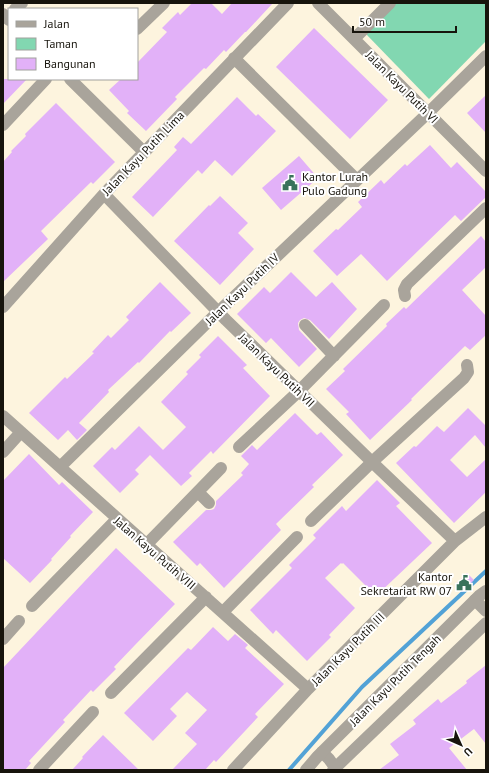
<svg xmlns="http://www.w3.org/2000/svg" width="489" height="773" viewBox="0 0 489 773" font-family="'PT Sans',sans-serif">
  <rect width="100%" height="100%" fill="#fdf4de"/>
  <!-- green -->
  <path fill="#82d7b1" d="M391,3H486V41L429,99L365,33Z"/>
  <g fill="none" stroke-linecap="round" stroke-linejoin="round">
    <!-- stream -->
    <path stroke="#52a2d6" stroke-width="4" d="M289,770L362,687L486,571"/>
  </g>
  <!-- building -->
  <path fill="#e2b1f8" d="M192,3H211L222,14L232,3H273L246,32H245L226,52L224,50L206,69L204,68L175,97L177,99L146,131L127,113L129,111L109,90L121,79H137V63L167,32L162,28L178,12L180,15Z
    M314,28L388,100L350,139L276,67Z
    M3,79H27L3,104Z
    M486,95V133L467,113Z
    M237,97L256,116L258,114L276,131L232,176L215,160L202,174L198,170L153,217L132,197L177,150L174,147L183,137L191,144Z
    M56,103L115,162L93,184L91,182L41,231L48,239L3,282V162L12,152L11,151L26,136L25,134Z
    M430,145L451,168L457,162L486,192V197L461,221L455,215L387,281L361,254L337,276L313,251L336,229L338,230L362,207L358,202L381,180L384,184L405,164L407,166Z
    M299,156L318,178L281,210L262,188Z
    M220,196L248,223L238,233L254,249L220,285L174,241L209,205L210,206Z
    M481,236L486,242V267L462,290L486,316V335L470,350L465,346L411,399L412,400L370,440L346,414L349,412L326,389L345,371L343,369L387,326L386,324L404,307L406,309Z
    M291,272L316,297L332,282L357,309L329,339L310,320L304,318L300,320L298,323L299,330L317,349L299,367L271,338L266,343L237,314L264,287L270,293Z
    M160,282L191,313L171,332L170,331L139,363L138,362L108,390L109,392L79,423L87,430L77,440L68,430L58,440L29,413L65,377L67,379L94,353L92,352L108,335L111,338L129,320L126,317Z
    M218,336L247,365L243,368L270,396L213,454L211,451L189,473L192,476L181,486L150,455L135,470L139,474L120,493L93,466L112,447L115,450L139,426L163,450L186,427L161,402L188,374L186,372L201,357L199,355Z
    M468,408L486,426V448L475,435L450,460L467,477L486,459V492L454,523L396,463L414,446L416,447L437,426L444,432Z
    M295,413L317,435L321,432L343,455L312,485L314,487L276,524L281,530L224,588L200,563L197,566L173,542L206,510H211L214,509L216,505V501L243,475L241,473L249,464L241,456L252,445L257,450Z
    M29,454L59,485L62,482L93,512L70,536L71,537L51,559L52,560L30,583L3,558V481Z
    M377,480L400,503L396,506L432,543L376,596L343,563L342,564L341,563L325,578L355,608L329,635L331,637L307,661L276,630L273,634L250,610L292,568L289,565L316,538L313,535L342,506L346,511Z
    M116,548L175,604L135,645L114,667L116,669L93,692L91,690L63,720L65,722L29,761L31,763L25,770H3V668Z
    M467,573L474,580L462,592L455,585Z
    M213,627L228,641L235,634L248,645L245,648L284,684L255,714L258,717L216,762L214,760L205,770H172L197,744L185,733L207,710L187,692L170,709L177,716L153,741L124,713L188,648L191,650Z
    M486,665V744L474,729L449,748L467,770H379L399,755L390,744L416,724L413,720L438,699L441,703L467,683L466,681Z
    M103,735L139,770H72L83,758L82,757Z"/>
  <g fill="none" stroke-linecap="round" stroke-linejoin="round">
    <!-- minor -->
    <path stroke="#a9a49b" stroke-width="12" d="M318,3L486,171
      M15,9L22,3
      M3,14L9,20
      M137,29L164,3
      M354,39L390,3
      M234,58L357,180
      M70,79L144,152
      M3,125L46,79
      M104,194L226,320L372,462L455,541
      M405,296L404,290L407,284L486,208
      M3,307L104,194L288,3
      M305,325L334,356
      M3,416L308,689
      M239,447L298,392L384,305
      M3,452L21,432
      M60,467L218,312L428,113L486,56
      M198,492L209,503
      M311,521L372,462L464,378L468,372L467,365
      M147,544L221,468
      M475,600L486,611
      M32,606L117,519
      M223,612L297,537
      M3,639L19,621
      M111,693L206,597
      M322,752L329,759L337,770
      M39,770L93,712
      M233,770L308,689L381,615L455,541L486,517
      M333,770L486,623"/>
    <!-- tertiary -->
    <path stroke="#a9a49b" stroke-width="12" d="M306,770L318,756L479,596L486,591"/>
  </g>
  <!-- icons -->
  <defs>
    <symbol id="civic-bare" viewBox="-9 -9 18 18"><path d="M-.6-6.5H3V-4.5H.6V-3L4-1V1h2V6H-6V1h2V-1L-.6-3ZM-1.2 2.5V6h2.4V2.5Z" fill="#39735c" stroke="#fff" stroke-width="2.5" paint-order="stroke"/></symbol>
  </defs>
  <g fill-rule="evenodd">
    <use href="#civic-bare" x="279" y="172" width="22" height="22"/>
    <use href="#civic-bare" x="453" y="572" width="22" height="22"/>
  </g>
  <g text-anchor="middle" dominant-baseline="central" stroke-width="4" stroke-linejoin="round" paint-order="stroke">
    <!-- street labels -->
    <g font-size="12" fill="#17140c" stroke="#fff">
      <text transform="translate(402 87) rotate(45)">Jalan Kayu Putih VI</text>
      <text transform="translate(143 153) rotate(-46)">Jalan Kayu Putih Lima</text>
      <text transform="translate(242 289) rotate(-44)">Jalan Kayu Putih IV</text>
      <text transform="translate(277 370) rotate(44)">Jalan Kayu Putih VII</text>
      <text transform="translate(155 553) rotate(41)">Jalan Kayu Putih VIII</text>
      <text transform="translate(348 649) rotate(-45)">Jalan Kayu Putih III</text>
      <text transform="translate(395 680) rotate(-45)">Jalan Kayu Putih Tengah</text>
    </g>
    <!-- poi labels -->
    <g font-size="12" fill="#17140c" stroke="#fff" text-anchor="start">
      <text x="302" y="176">Kantor Lurah<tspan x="302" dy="14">Pulo Gadung</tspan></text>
      <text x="452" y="576" text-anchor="end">Kantor<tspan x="452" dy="14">Sekretariat RW 07</tspan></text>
    </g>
  </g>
  <!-- border -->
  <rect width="489" height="773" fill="none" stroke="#17140c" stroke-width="8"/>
  <!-- legend -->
  <rect x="8" y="8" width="130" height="72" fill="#ffffff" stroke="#a2a19e"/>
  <rect x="16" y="21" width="20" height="6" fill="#a9a49b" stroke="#a2a19e"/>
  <text x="44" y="28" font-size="12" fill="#17140c">Jalan</text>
  <rect x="16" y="38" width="20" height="12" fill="#82d7b1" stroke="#a2a19e"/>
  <text x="44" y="48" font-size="12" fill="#17140c">Taman</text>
  <rect x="16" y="58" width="20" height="12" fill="#e2b1f8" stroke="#a2a19e"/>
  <text x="44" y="68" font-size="12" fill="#17140c">Bangunan</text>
  <!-- north arrow -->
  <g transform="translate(461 745) rotate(135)" stroke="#ffffff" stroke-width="3" paint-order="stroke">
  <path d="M0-3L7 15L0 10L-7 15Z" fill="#17140c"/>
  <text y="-6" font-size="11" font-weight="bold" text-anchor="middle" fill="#17140c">U</text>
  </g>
  <!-- scale -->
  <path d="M353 26v6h103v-6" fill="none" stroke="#17140c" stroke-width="2"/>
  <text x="359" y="26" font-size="12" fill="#17140c" stroke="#ffffff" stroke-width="3" paint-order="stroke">50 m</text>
</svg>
